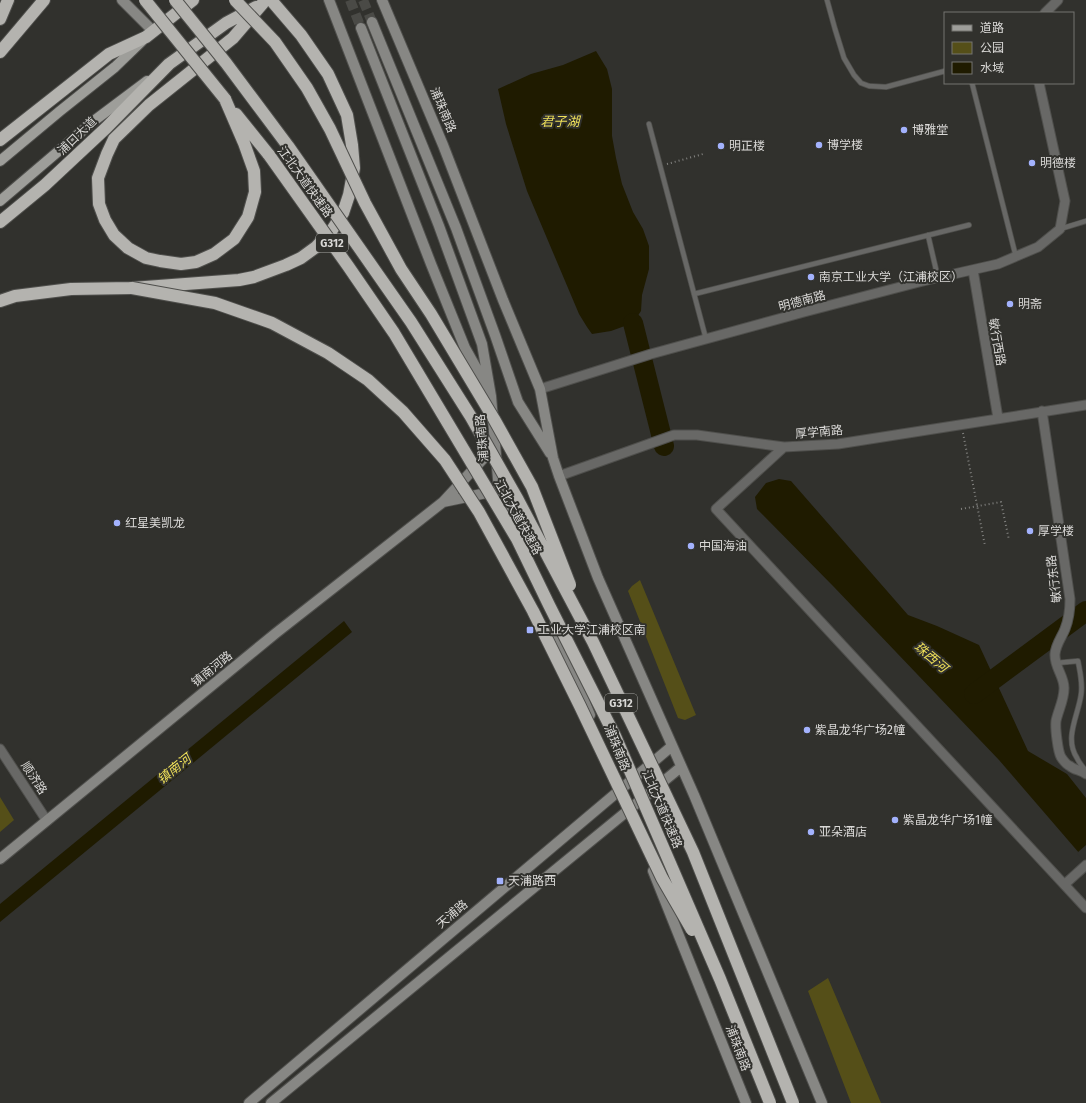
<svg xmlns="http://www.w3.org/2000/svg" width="1086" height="1103" viewBox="0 0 1086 1103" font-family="'Fira Sans','Noto Sans SC',sans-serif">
  <rect width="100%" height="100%" fill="#31312d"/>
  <!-- green -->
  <path fill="#554f18" d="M640,580L696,715L685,720L678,718L628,591L632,586Z
    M0,797L14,820L0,832Z
    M828,978L881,1103H851L808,991Z"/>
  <!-- water -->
  <path fill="#1f1b00" d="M596,51L607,69L612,89V136L616,158L622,184L633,212L643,229L649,246V269L642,295L641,311L633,323L611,331L592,334L587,327L579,314L527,191L506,124L498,89L531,74L563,65Z
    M779,479L791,481L908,615L937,626L979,645L1028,751L1067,774L1086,798V861L999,760L834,587L757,509L755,497L766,483Z
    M344,621L352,632L0,922V904Z"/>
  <!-- pier -->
  <path fill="#31312d" d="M1086,845V863L1077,853Z"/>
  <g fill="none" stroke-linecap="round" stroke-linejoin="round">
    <!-- river -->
    <path stroke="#1f1b00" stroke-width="20" d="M633,323L664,446
      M974,694L1086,611"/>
    <!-- secondary-tunnel -->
    <path stroke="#4a4a46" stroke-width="10" stroke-dasharray="10 5" stroke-linecap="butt" d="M350,0L361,28
      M363,0L372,22"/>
    <defs>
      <path id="lane" d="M827,0L835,29L844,58L854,75L861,83L869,86L886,87L945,71
        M972,83L1016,257
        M649,124L706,339
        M1060,229L1086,221
        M928,235L938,278
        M694,294L969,225
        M1056,663L1078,661C1080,672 1083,683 1081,695C1078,716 1064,738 1077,758C1079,763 1083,767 1086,771"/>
      <path id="street" d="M1045,13L1058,0
        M973,270L998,418
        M540,389L651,354L804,312L923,281L998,264L1038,247L1060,229L1065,201L1039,83
        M1042,411L1070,599C1070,609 1069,619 1065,629C1062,637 1056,644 1055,654C1054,667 1065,677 1064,689C1064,700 1058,711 1056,721C1055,728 1058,752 1061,757C1063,760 1067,765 1070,766C1074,770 1081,770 1086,774
        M784,447L716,509L1086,908
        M559,476L674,435H697L784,447L838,444L1086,405
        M0,749L47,821
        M1065,884L1086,865"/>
      <path id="secondary" d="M122,0L153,31
        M329,0L431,264L465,348L488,389
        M382,0L443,145L503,300L540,389L553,458L559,476L598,578L694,795L822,1103
        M372,22L456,228L495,335L518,402L550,453
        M361,28L439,226L482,344L491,396L499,491L513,524
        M443,502L496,491
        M554,626L590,715
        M0,859L276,633L443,502L495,446
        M653,871L746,1103
        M249,1103L672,746
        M271,1103L681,767"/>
      <path id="primary" d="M0,161L60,111L115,67L142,41
        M0,201L95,120L147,81"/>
      <path id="highway" d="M0,19L8,0
        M0,52L44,0
        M225,99L244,143L254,171L255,192L248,217L234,239L214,254L196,262L181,264L160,261L146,258L128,248L114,235L105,220L99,204L98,178L107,154L114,139L149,105L233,38L263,3
        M236,114L269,155
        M0,140L109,54L146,37L193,0
        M0,222L45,185L106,128L169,64L226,23L256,7
        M0,301L15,296L71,289L132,288L239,280L254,277L286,265L301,258L316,247L332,230L343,213L349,195L354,168L352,145L347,115L328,74L301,35L271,0"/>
    </defs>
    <!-- lane casing -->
    <use href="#lane" stroke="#4f4f4c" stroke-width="6"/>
    <!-- street casing -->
    <use href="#street" stroke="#4f4f4c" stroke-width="11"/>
    <!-- secondary casing -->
    <use href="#secondary" stroke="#4f4f4c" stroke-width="12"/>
    <!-- primary casing -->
    <use href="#primary" stroke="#4f4f4c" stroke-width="12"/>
    <!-- highway casing -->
    <use href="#highway" stroke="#4f4f4c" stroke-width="14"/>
    <!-- path -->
    <path stroke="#838380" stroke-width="2" stroke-dasharray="1 3" stroke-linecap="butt" d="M667,164L703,154
      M963,433L985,546
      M961,509L1001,502L1009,540"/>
    <!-- lane -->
    <use href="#lane" stroke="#686866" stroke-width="4.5"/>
    <!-- street -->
    <use href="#street" stroke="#686866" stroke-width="9"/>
    <!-- secondary -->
    <use href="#secondary" stroke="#878784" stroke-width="10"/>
    <!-- primary -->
    <use href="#primary" stroke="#9e9e9a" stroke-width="10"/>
    <!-- highway -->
    <use href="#highway" stroke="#b4b3af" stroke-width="12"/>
    <defs>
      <path id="highway-bridge" d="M145,0L225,99
        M175,0L226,63L288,146L411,322L471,417L518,500L593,642L693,852L793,1103
        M235,0L275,42L307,88L330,129L365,203L401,269L431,314L494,419L532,487L570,585
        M269,155L348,266L394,333L517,539L549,605L615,736L720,979L770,1103
        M132,288L215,303L272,323L328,353L368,380L403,412L445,460L479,512L533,611L580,706L662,878L692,930"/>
    </defs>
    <!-- highway-bridge casing -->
    <use href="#highway-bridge" stroke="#4f4f4c" stroke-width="14" stroke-linecap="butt"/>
    <!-- highway-bridge -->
    <use href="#highway-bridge" stroke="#b4b3af" stroke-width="12"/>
  </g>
  <!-- markers -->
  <g fill="#a3b2fd" stroke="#31312d" stroke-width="1.5">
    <circle cx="904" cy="130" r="4"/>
    <circle cx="819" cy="145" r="4"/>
    <circle cx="721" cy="146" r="4"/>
    <circle cx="1032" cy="163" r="4"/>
    <circle cx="811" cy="277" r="4"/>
    <circle cx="1010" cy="304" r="4"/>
    <circle cx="117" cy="523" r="4"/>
    <circle cx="1030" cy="531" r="4"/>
    <circle cx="691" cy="546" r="4"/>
    <rect x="526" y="626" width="8" height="8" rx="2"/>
    <circle cx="807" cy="730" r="4"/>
    <circle cx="895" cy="820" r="4"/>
    <circle cx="811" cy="832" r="4"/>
    <rect x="496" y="877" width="8" height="8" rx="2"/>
  </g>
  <g text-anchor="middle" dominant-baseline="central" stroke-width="4" stroke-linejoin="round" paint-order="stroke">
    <!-- shield labels -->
    <g fill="#31312d" stroke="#a7a7a4" stroke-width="1">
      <rect x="316" y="234" width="32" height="18" rx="3"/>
      <rect x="605" y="694" width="32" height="18" rx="3"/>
    </g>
    <g font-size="11" font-weight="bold" fill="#dad9d7">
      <text x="332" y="243">G312</text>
      <text x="621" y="703">G312</text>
    </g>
    <!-- street labels -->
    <g font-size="12" fill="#dad9d7" stroke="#31312d">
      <text transform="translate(443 110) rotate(67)">浦珠南路</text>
      <text transform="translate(77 136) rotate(-44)">浦口大道</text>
      <text transform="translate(305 182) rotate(54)">江北大道快速路</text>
      <text transform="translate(802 301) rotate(-15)">明德南路</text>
      <text transform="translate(997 342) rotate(80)">敏行西路</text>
      <text transform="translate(819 432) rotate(-5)">厚学南路</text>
      <text transform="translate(482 438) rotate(-95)">浦珠南路</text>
      <text transform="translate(518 517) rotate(61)">江北大道快速路</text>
      <text transform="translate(1054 579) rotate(-97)">敏行东路</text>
      <text transform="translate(212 669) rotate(-39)">镇南河路</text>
      <text transform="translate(617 748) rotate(68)">浦珠南路</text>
      <text transform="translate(34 778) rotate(57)">顺济路</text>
      <text transform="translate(662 809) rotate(67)">江北大道快速路</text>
      <text transform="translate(452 914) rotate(-40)">天浦路</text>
      <text transform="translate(738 1048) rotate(69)">浦珠南路</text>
    </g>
    <!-- poi labels -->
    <g font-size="12" fill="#dad9d7" stroke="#31312d" text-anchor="start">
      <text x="912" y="130">博雅堂</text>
      <text x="827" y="145">博学楼</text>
      <text x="729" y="146">明正楼</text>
      <text x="1040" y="163">明德楼</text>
      <text x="819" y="277">南京工业大学（江浦校区）</text>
      <text x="1018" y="304">明斋</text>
      <text x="125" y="523">红星美凯龙</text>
      <text x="1038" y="531">厚学楼</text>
      <text x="699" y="546">中国海油</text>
      <text x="538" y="630">工业大学江浦校区南</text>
      <text x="815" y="730">紫晶龙华广场2幢</text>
      <text x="903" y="820">紫晶龙华广场1幢</text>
      <text x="819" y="832">亚朵酒店</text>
      <text x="508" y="881">天浦路西</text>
    </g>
    <!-- water labels -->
    <g font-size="13" font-style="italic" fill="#eedf59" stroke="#31312d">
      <text x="560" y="121">君子湖</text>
      <text transform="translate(931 657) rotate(40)">珠西河</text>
      <text transform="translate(174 769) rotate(-39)">镇南河</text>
    </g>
  </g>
  <!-- legend -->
  <rect x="944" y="12" width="130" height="72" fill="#31312d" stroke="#757471"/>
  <rect x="952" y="25" width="20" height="6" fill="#9e9e9a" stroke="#757471"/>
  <text x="980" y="32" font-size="12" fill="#dad9d7">道路</text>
  <rect x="952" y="42" width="20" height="12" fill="#554f18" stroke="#757471"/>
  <text x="980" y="52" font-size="12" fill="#dad9d7">公园</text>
  <rect x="952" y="62" width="20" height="12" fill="#1f1b00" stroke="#757471"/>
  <text x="980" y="72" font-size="12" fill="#dad9d7">水域</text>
</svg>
